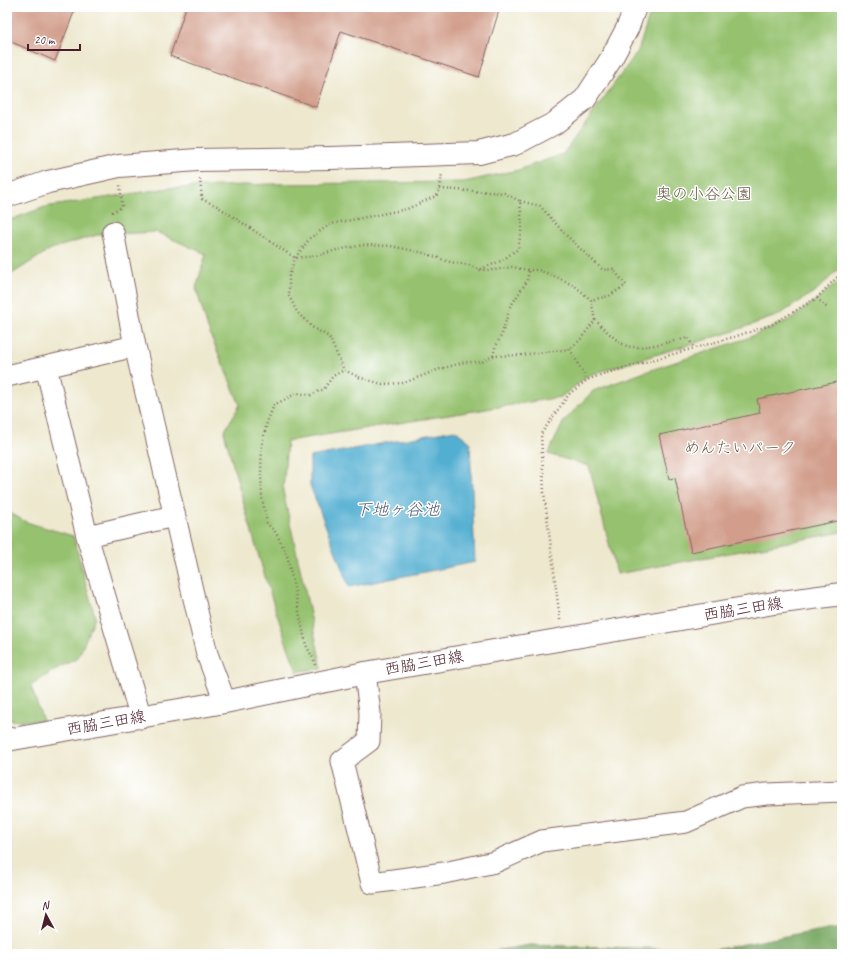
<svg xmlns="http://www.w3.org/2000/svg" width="849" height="961" viewBox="0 0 849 961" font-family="Caveat,'Klee One',sans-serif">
  <rect width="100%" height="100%" fill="#fff"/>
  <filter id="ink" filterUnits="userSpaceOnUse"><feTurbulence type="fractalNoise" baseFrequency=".025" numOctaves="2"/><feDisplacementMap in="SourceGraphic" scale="8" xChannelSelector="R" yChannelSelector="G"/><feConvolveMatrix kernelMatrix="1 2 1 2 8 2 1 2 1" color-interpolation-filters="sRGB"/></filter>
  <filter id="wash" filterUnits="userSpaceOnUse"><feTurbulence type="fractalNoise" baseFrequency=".012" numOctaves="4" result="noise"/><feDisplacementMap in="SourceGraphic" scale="16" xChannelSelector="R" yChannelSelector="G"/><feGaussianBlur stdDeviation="0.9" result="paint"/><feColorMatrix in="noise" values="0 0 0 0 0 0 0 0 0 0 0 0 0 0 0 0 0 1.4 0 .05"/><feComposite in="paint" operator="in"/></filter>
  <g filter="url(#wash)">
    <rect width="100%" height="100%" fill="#ede8ce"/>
    <!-- green -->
    <path fill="#96c26f" stroke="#70704d" d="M652,7H842V266L817,290L779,315L731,332L589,375L561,397L287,441L283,491L322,668L297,672C268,594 246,513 224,432L240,405L208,329L196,288L206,254L156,232L97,235L51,249L7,277V221L45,207L169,188L271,184L464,182L518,170L563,154L638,51Z
      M842,276V532L617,574L589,466L548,454L564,421L593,391L645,372L745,339L793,318L836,284Z
      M7,511L26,522L73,536L95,617L78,658L56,669L31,686L43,721L7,720Z"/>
    <!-- forest -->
    <path fill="#78a862" stroke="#616446" d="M827,928H842V954H475L530,945L714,950Z"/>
    <!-- water -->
    <path fill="#53afd1" stroke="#4e677e" d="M455,430L470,442L475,562L349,587L310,485V457Z"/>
    <g id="blocks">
      <!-- building -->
      <path fill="#d29e8b" d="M12,7H76L55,61L7,40V18Z
        M186,7H500L479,77L341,31L316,107L170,56Z
        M842,381V520L691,552L675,478L669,479L659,435L760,413L757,399Z"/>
    </g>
  </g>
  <g filter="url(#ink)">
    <use href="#blocks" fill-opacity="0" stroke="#836564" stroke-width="1"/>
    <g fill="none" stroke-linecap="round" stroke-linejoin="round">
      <defs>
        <path id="minor" d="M113,232L135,346L207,654L225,702
          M46,367L87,536L141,718
          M7,376L135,346
          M87,536L174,516
          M365,673L370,713L369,741L342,761L372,883L444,873L495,862L542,841L686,822L742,797L767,794L842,791"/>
        <path id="tertiary" d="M7,196L48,182L119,166L197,160L331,158L479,153L515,144L555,123L585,99L611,59L628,27L635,7"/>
        <path id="primary" d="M7,740L225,702L365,673L774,603L842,594"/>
      </defs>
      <!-- minor casing -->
      <use href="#minor" stroke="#836564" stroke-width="23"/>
      <!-- tertiary casing -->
      <use href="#tertiary" stroke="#836564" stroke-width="24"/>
      <!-- primary casing -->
      <use href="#primary" stroke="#836564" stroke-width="24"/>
      <!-- path -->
      <path stroke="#836564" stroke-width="2.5" stroke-dasharray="1 3" stroke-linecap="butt" d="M200,179L202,199L217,206L295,258L315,256L337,250L363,245L391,246L424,253L450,262L469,265L479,270H495L512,267L529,270H539L559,278L576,287L591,300L595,320L580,340L570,349L521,355L493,356L482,362H465L437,370L404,383L382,384L361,378L344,370L329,337L312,327L297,312L289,296V276L295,258L310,238L331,224L407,209L436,196L440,189L442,173
        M440,189L504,193L520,201L522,226L518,249L501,261L481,269
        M520,201L540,206L566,235L603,270L613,269L626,285L609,296L591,300
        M112,212L122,207L120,185
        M817,298L828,309
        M595,320C604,328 616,342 627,346C640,350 673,341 688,338L694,348
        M570,349L587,380
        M493,356L495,348L502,334L510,307L527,281L529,270
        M560,620L544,492L541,434L569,394L587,380L603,374L730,338L771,325L817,298L842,272
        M315,665L314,660L306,645L287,555L276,533L267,523L262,498L261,473L262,444L267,422L274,405L297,393L311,395L324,389L333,376L344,370"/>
      <!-- minor -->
      <use href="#minor" stroke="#fff" stroke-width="21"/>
      <!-- tertiary -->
      <use href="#tertiary" stroke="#fff" stroke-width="22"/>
      <!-- primary -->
      <use href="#primary" stroke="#fff" stroke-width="22"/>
    </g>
  </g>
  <g text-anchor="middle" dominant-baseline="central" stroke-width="3" stroke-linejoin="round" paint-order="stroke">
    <!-- park labels -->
    <g font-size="16" fill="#655843" stroke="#fff">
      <text x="704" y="194">奥の小谷公園</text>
      <text x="740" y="448">めんたいパーク</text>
    </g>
    <!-- street labels -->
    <g font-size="16" fill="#4a1f2b" stroke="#fff">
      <text transform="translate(743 609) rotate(-9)">西脇三田線</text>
      <text transform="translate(424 663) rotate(-10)">西脇三田線</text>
      <text transform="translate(106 723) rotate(-10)">西脇三田線</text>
    </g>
    <!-- water labels -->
    <g font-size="17" font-style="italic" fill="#4e596d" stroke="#fff">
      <text x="397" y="509">下地ヶ谷池</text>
    </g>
  </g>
  <!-- margin -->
  <rect width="849" height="961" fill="none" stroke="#fff" stroke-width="24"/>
  <!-- north arrow -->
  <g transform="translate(46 915) rotate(353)" stroke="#ffffff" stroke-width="3" paint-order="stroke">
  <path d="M0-3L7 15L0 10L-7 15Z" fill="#4a1f2b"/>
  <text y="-6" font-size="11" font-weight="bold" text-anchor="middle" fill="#4a1f2b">N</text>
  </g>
  <!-- scale -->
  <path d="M28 44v6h52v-6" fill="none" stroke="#4a1f2b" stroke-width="2"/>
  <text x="34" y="44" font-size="12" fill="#4a1f2b" stroke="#ffffff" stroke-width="3" paint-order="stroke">20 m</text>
</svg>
